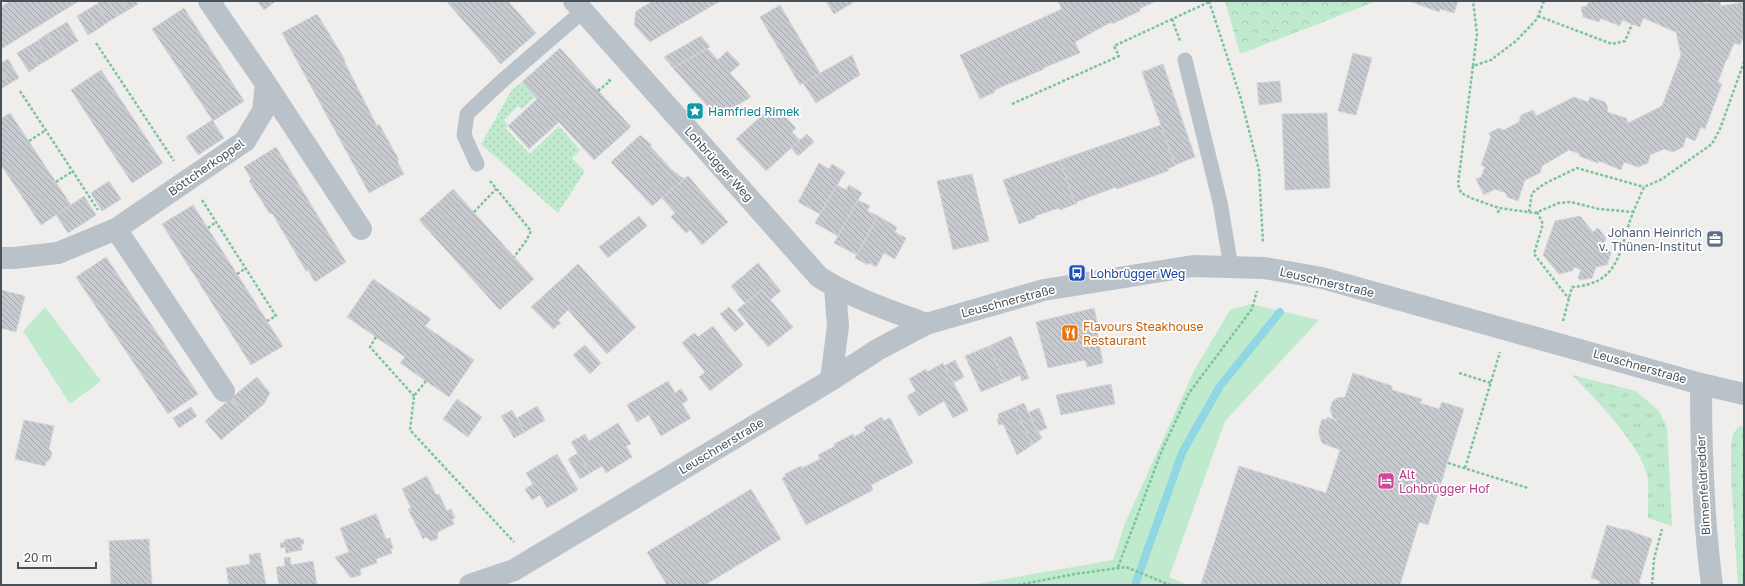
<svg xmlns="http://www.w3.org/2000/svg" width="1745" height="586" viewBox="0 0 1745 586" font-family="'Golos Text',sans-serif">
  <defs>
    <pattern id="grass-tufts" width="24" height="20" patternUnits="userSpaceOnUse"><rect width="24" height="20" fill="#bfeacd"/><path d="M3 7l-1-3M5 7V3M7 7l1-3M15 17l-1-3M17 17v-4M19 17l1-3" fill="none" stroke="#a6cab2"/></pattern>
    <pattern id="forest-crowns" width="20" height="18" patternUnits="userSpaceOnUse"><rect width="20" height="18" fill="#bfeacd"/><path d="M2 6a3 3 0 1 1 6 0M12 15a3 3 0 1 1 6 0" fill="none" stroke="#a6cab2"/></pattern>
    <pattern id="garden-dots" width="8" height="8" patternUnits="userSpaceOnUse"><rect width="8" height="8" fill="#bfeacd"/><path d="M2 2h.1M6 6h.1" fill="none" stroke="#a6cab2" stroke-width="1.8" stroke-linecap="round"/></pattern>
    <pattern id="building-back-hatch" width="6" height="6" patternUnits="userSpaceOnUse"><rect width="6" height="6" fill="#c7cacf"/><path d="M-1 5l2 2M0 0l6 6M5-1l2 2" fill="none" stroke="#a3a6ab"/></pattern>
  </defs>
  <rect width="100%" height="100%" fill="#f0eded"/>
  <!-- grass -->
  <path fill="url(#grass-tufts)" d="M1572,375L1636,391L1659,411L1667,427L1672,526L1648,518C1647,504 1650,488 1647,475C1640,445 1594,397 1572,375Z
    M1739,426L1744,427V585H1738L1731,477V446L1733,434Z"/>
  <!-- forest -->
  <path fill="url(#forest-crowns)" d="M1225,1H1377L1240,54Z"/>
  <!-- park -->
  <path fill="#bfeacd" d="M1251,304L1319,320L1225,421L1169,577L1187,585H971L1113,560L1125,523L1195,369L1230,310Z
    M45,307L101,381L70,404L23,331Z"/>
  <!-- garden -->
  <path fill="url(#garden-dots)" d="M522,82L535,97L522,109L518,106L504,120L508,126L505,128L530,154L559,126L580,150L572,158L585,171L558,213L481,144L512,90Z"/>
  <g fill="none" stroke-linecap="round" stroke-linejoin="round">
    <!-- stream -->
    <path stroke="#90d7e3" stroke-width="8" d="M1135,585L1182,453L1220,386L1280,312"/>
  </g>
  <!-- building -->
  <path fill="url(#building-back-hatch)" stroke="#d2d4d8" d="M10,1H79L1,49V7Z
    M101,1H109L118,16L108,22L97,4Z
    M109,1H122L128,10L118,16Z
    M122,1H136L138,4L128,10Z
    M257,1H276L264,10Z
    M508,1L536,33L501,64L447,2Z
    M653,1H706L710,7L650,42L634,25L636,11Z
    M706,1H720L710,7Z
    M826,1H853L854,2L834,14Z
    M1058,1H1156L1139,9L1140,11L1112,24L1111,22L1075,42L1080,53L1043,68L1044,69L994,90L995,92L980,99L960,55L1062,9Z
    M1409,1H1458L1454,13L1440,9L1439,12Z
    M1589,1H1700L1706,3L1720,1L1721,6L1744,2V35L1740,45L1734,43L1727,60H1726L1718,82L1722,84L1705,129L1701,127L1695,141L1686,137L1683,147L1673,152L1664,149L1650,155L1648,163L1638,167L1624,162L1621,170L1599,161L1598,163L1579,156L1580,154L1569,150L1542,166L1540,173L1525,180L1518,201L1507,197L1506,193L1495,189L1484,195L1476,179L1481,177L1485,167L1481,165L1491,137L1489,133L1499,128L1504,130L1519,122L1521,115L1533,110L1536,116L1574,97L1588,102L1590,97L1605,102L1608,108L1607,112L1626,118L1628,123L1662,106L1681,55L1676,32L1643,18L1640,27L1622,20L1620,26L1600,18L1599,22L1583,17L1581,7L1587,6Z
    M97,4L108,22L98,29L87,10Z
    M780,5L820,73L800,85L760,17Z
    M184,8L244,101L213,121L152,29Z
    M87,10L98,29L88,35L77,16Z
    M317,14L345,60L344,61L377,126L379,124L399,160L397,161L404,174L369,193L282,33Z
    M67,22L78,41L68,47L57,28Z
    M57,28L68,47L59,53L47,34Z
    M47,34L59,53L49,59L37,41Z
    M701,36L710,47L673,68L664,57Z
    M37,41L49,59L39,65L27,47Z
    M27,47L39,65L29,72L17,53Z
    M560,48L631,127L594,160L559,122L529,149L508,126L537,99L522,82Z
    M707,48L718,60L727,51L740,64L730,73L751,97L717,117L673,68Z
    M1353,53L1372,58L1356,115L1338,111Z
    M852,55L860,75L816,103L803,83Z
    M8,59L19,78L9,84L1,71V63Z
    M1163,64L1195,157L1175,165L1142,72Z
    M101,70L163,163L132,183L71,90Z
    M1,71L9,84L1,89Z
    M1280,81L1282,102L1259,105L1257,83Z
    M770,108L779,117L783,114L796,128L792,132L800,140L766,171L736,139Z
    M10,113L71,205L41,225L1,165V119Z
    M1327,113L1330,188L1285,190L1282,114Z
    M212,120L224,138L198,155L186,137Z
    M1161,125L1175,166L1167,169L1168,171L1117,189L1116,187L1076,202L1077,204H1075L1060,160Z
    M807,134L814,142L798,156L791,148Z
    M640,135L652,145L650,146L672,170L684,179L652,206L611,162Z
    M276,147L346,262L315,282L308,270L306,271L272,213L270,214L249,181L251,179L244,167Z
    M1060,160L1075,204L1060,210L1059,208L1035,216L1036,218L1019,224L1003,180Z
    M819,163L829,169L832,164L845,172L820,214L798,202Z
    M972,174L989,241L953,250L937,181Z
    M688,176L728,222L702,245L690,230L686,233L671,217L675,213L662,198Z
    M109,181L121,199L102,211L91,193Z
    M837,185L846,190L849,185L862,193L838,236L815,223Z
    M453,189L534,279L500,310L419,220Z
    M84,196L96,215L68,233L56,215Z
    M858,200L870,206L867,211L878,216L857,255L834,243Z
    M193,205L283,346L251,365L162,224Z
    M639,216L647,226L608,258L599,247Z
    M878,216L897,227L895,232L906,238L895,259L884,253L876,267L869,263L868,265L855,258Z
    M1580,216L1593,232L1598,228L1606,238L1604,244L1611,253L1607,265L1596,267L1592,278L1580,280L1578,278L1581,270L1574,267L1572,271L1559,274L1543,255L1555,221Z
    M106,257L198,394L168,414L76,277Z
    M758,263L781,291L770,300L762,290L745,303L731,286Z
    M578,264L636,327L607,354L568,310L558,320L561,323L553,329L531,307Z
    M373,279L431,319L425,326L474,360L449,397L400,363L405,357L347,317Z
    M1,290L25,296L16,332L1,328Z
    M762,290L793,327L768,347L737,310Z
    M729,307L744,324L735,332L720,314Z
    M1094,308L1099,331L1097,332L1103,363L1087,367L1085,360L1048,368L1036,322Z
    M713,326L743,365L710,391L699,377L705,372L682,343L694,333L698,337Z
    M1011,336L1029,378L1022,381L1020,375L1005,382L989,346Z
    M585,345L601,363L590,374L573,355Z
    M989,346L1005,382L981,392L965,356Z
    M955,360L964,377L953,383L944,366Z
    M943,363L968,410L953,418L944,401L919,416L907,396L916,391L909,379L926,369L927,372Z
    M1353,373L1392,386V390L1422,399L1420,403L1439,409L1442,402L1464,409L1428,525L1419,522L1400,585L1201,584L1239,466L1326,493L1340,450L1322,443L1319,434V429L1322,419L1326,420L1327,417L1337,421L1338,420L1333,418L1330,409L1332,402L1337,398L1345,397Z
    M257,377L270,393L264,404L247,418L231,398Z
    M668,381L675,393L681,389L688,400L682,404L691,418L661,436L649,415L637,422L627,405Z
    M1111,384L1115,404L1061,415L1056,395Z
    M231,398L247,418L221,440L205,421Z
    M457,399L482,417L468,437L443,419Z
    M1024,403L1037,432L1038,431L1042,438L1032,445L1015,407Z
    M537,406L545,420L525,432L517,418Z
    M191,407L197,416L179,428L173,418Z
    M1015,407L1032,445L1017,455L1003,424L999,425L997,419L999,418L998,414Z
    M1039,408L1047,428L1037,432L1029,412Z
    M512,410L525,432L514,438L501,416Z
    M882,417L883,421L890,418L913,463L871,485L873,490L806,525L782,478L786,476L785,474L801,466L802,468L820,459L818,455L835,446L834,444L853,434L854,437L866,430L864,427Z
    M24,420L54,426L49,449L52,453L50,459L46,462L45,466L15,459Z
    M618,423L631,444L626,446L632,457L606,473L602,466L590,473L571,442L585,434L589,441Z
    M578,453L590,473L580,479L568,459Z
    M557,454L578,490L547,508L540,495L532,500L525,489L533,484L526,473Z
    M427,476L436,495L439,494L447,511L451,509L455,518L452,519L454,524L438,532L437,539L431,541L426,537L423,539L408,509L411,508L402,489Z
    M751,489L781,539L705,585H667L647,552Z
    M376,514L386,539L390,538L393,548L390,549L392,553L376,559L377,563L360,569L361,575L351,578L335,557L349,552L340,528Z
    M1607,525L1624,530L1625,529L1652,539L1639,583L1644,585H1599L1600,581L1591,578Z
    M300,537V540L303,539L304,544H301L302,550L286,553L285,547L281,548L280,543L285,542L284,540Z
    M149,539L152,585H111L109,541Z
    M260,553L266,585H229L226,568L250,564L249,555Z
    M290,557L291,565L313,561L317,585H279L276,567L285,566L284,558Z"/>
  <g fill="none" stroke-linecap="round" stroke-linejoin="round">
    <!-- path -->
    <path stroke="#7bc49b" stroke-width="2.5" stroke-dasharray="3 2" stroke-linecap="butt" d="M1209,1L1241,99L1259,170L1263,243
      M1544,1L1537,19L1516,41L1491,60L1473,66L1458,184L1461,193L1471,198L1499,208L1535,213L1559,203L1571,202L1599,209L1633,212
      M1538,16L1612,44L1625,41L1632,24
      M1172,19L1180,41
      M96,43L174,161
      M1473,66L1477,34L1473,1
      M20,91L98,210
      M598,91L610,81L608,79
      M1012,104L1119,56L1114,46L1209,2
      M29,141L46,130
      M490,181L531,231L526,241L514,257
      M56,182L73,171
      M202,200L276,316L267,321
      M474,212L496,189
      M1529,212L1532,193L1544,184L1577,168L1644,187
      M1537,212L1543,224L1534,254L1569,299
      M1498,213L1499,208
      M208,228L216,222
      M237,274L246,268
      M1563,321L1572,287C1615,284 1618,259 1629,224C1633,211 1639,199 1644,187L1662,179L1712,144L1720,129L1744,62
      M376,337L370,347L414,396
      M1459,373L1491,383
      M426,381L414,396L410,430L514,542
      M1448,463L1528,488
      M1465,468L1500,352
      M1118,567L1162,450L1189,393L1252,309L1257,291
      M1018,585L1075,574L1126,567L1170,585
      M1652,585L1654,559L1662,529"/>
    <!-- service -->
    <path stroke="#bac2c9" stroke-width="15" d="M1185,60L1220,202L1231,267
      M477,164L464,135L467,114L502,81L583,11"/>
    <!-- minor -->
    <path stroke="#bac2c9" stroke-width="22" d="M574,1L819,277C852,298 889,310 926,324
      M266,84L361,229
      M116,229L224,391
      M1,258H14L58,253L116,229L245,141L263,111L266,84L209,1
      M831,380L838,326L835,287
      M1701,384C1701,451 1703,518 1712,585
      M470,585L514,570L831,380L877,350L926,324L1044,290L1193,266L1264,268L1322,278L1701,384L1744,394"/>
  </g>
  <!-- icons -->
  <defs>
    <symbol id="sight-square" viewBox="-11 -11 22 22"><rect x="-9" y="-9" width="18" height="18" rx="4" fill="#0f9aa8" stroke="#fff"/><path d="M0-6L1.8-2.2L6-1.7L2.9 1.2L3.7 5.4L0 3.3L-3.7 5.4L-2.9 1.2L-6-1.7L-1.8-2.2Z" fill="#fff"/></symbol>
    <symbol id="office-square" viewBox="-11 -11 22 22"><rect x="-9" y="-9" width="18" height="18" rx="4" fill="#5c6f8a" stroke="#fff"/><path d="M-6-3h4V-5.5h4V-3h4V5H-6ZM-1-4.5V-3h2v-1.5ZM-6 0V1H6V0Z" fill="#fff"/></symbol>
    <symbol id="bus-square" viewBox="-11 -11 22 22"><rect x="-9" y="-9" width="18" height="18" rx="4" fill="#1a4fb4" stroke="#fff"/><path d="M-5-6H5V4H4V6H2V4H-2V6H-4V4H-5ZM-3.5-4V0h7V-4ZM-3.5 1.2v1.5H-2V1.2ZM2 1.2v1.5H3.5V1.2Z" fill="#fff"/></symbol>
    <symbol id="restaurant-square" viewBox="-11 -11 22 22"><rect x="-9" y="-9" width="18" height="18" rx="4" fill="#e8710a" stroke="#fff"/><path d="M-5-6h1v4h1v-4h1v4h1v-4h1v5L-1.5 .5V6h-2V.5L-5-1ZM5-6V6H3V1.5H1.5Q1.5-4 5-6Z" fill="#fff"/></symbol>
    <symbol id="hotel-square" viewBox="-11 -11 22 22"><rect x="-9" y="-9" width="18" height="18" rx="4" fill="#d1479c" stroke="#fff"/><path d="M-6-4.5h1.5V1H6V5H4.5V3h-9V5H-6ZM-4 0a1.8 1.8 0 1 1 3.6 0ZM.5 0V-2.5h3Q6-2.5 6 0Z" fill="#fff"/></symbol>
  </defs>
  <g fill-rule="evenodd">
    <use href="#sight-square" x="685" y="101" width="20" height="20"/>
    <use href="#office-square" x="1705" y="229" width="20" height="20"/>
    <use href="#bus-square" x="1067" y="263" width="20" height="20"/>
    <use href="#restaurant-square" x="1060" y="323" width="20" height="20"/>
    <use href="#hotel-square" x="1376" y="471" width="20" height="20"/>
  </g>
  <g text-anchor="middle" dominant-baseline="central" stroke-width="3.5" stroke-linejoin="round" paint-order="stroke">
    <!-- culture labels -->
    <g font-size="12" fill="#0d838f" stroke="#fff" text-anchor="start">
      <text x="708" y="111">Hamfried Rimek</text>
    </g>
    <!-- street labels -->
    <g font-size="12" fill="#475159" stroke="#fff">
      <text transform="translate(719 164) rotate(48)">Lohbrügger Weg</text>
      <text transform="translate(206 167) rotate(-35)">Böttcherkoppel</text>
      <text transform="translate(1327 282) rotate(13)">Leuschnerstraße</text>
      <text transform="translate(1008 301) rotate(-15)">Leuschnerstraße</text>
      <text transform="translate(1640 366) rotate(16)">Leuschnerstraße</text>
      <text transform="translate(721 446) rotate(-31)">Leuschnerstraße</text>
      <text transform="translate(1703 485) rotate(-93)">Binnenfeldredder</text>
    </g>
    <!-- service labels -->
    <g font-size="12" fill="#4e5e75" stroke="#fff" text-anchor="end">
      <text x="1702" y="232">Johann Heinrich<tspan x="1702" dy="14">v. Thünen-Institut</tspan></text>
    </g>
    <!-- transit labels -->
    <g font-size="12" fill="#164399" stroke="#fff" text-anchor="start">
      <text x="1090" y="273">Lohbrügger Weg</text>
    </g>
    <!-- food labels -->
    <g font-size="12" fill="#c56008" stroke="#fff" text-anchor="start">
      <text x="1083" y="326">Flavours Steakhouse<tspan x="1083" dy="14">Restaurant</tspan></text>
    </g>
    <!-- hotel labels -->
    <g font-size="12" fill="#b23c85" stroke="#fff" text-anchor="start">
      <text x="1399" y="474">Alt<tspan x="1399" dy="14">Lohbrügger Hof</tspan></text>
    </g>
  </g>
  <!-- border -->
  <rect width="1745" height="586" fill="none" stroke="#475159" stroke-width="4"/>
  <!-- scale -->
  <path d="M18 562v6h78v-6" fill="none" stroke="#475159" stroke-width="2"/>
  <text x="24" y="562" font-size="12" fill="#475159" stroke="#ffffff" stroke-width="3" paint-order="stroke">20 m</text>
</svg>
